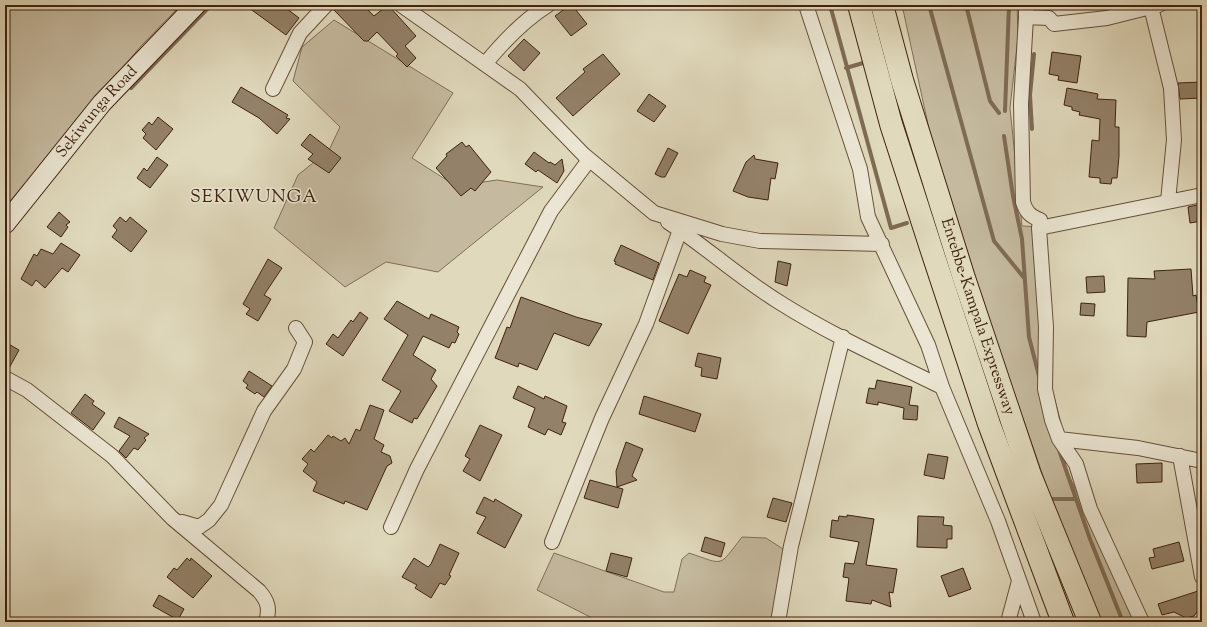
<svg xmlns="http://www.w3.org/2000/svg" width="1207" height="627" viewBox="0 0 1207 627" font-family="'Sorts Mill Goudy',serif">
  <rect width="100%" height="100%" fill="#e0d9bc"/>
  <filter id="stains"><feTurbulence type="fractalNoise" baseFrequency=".005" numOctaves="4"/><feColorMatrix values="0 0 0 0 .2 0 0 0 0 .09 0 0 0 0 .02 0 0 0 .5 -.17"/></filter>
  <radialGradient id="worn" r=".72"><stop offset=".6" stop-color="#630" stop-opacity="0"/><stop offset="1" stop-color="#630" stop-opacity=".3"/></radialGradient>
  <!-- green -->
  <path fill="#c5ba9f" stroke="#826e57" d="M5,5H181L141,46L5,207Z
    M902,5H1017L1018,37L1010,108L1022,226L1042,227L1048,374L1061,423L1066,469L1138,622H1099L1061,527L953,219L931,138Z
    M334,20L453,93L412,158L456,186L497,180L543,187L438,272L386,262L345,287L274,228L298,175L329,150L340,127L293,81L302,47Z
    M742,537L766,538L783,549L773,622H600L537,590L554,553L664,592H674L682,559L689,553C725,565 718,568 742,537Z"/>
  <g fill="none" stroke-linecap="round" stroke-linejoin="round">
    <!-- stream -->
    <path stroke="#7f6b53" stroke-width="4" d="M830,5L891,228L907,223
      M929,5L994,241L1025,279
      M966,5L990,101L999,113
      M846,68L863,63
      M131,88L211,5
      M1005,111L1009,5
      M1032,129L1030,95L1034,54
      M1004,136L1013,196L1022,239L1029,337L1040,380
      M1059,450L1090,539L1123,622
      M1051,499H1075"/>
  </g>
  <!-- building -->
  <path fill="#938169" stroke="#3f220f" d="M245,5H282L299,18L286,35Z
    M334,5H363L374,16L388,5L416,36L405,46L416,58L407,67L396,56L398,54L377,32L368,41H364L333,9Z
    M570,5H572L587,24L571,36L555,16Z
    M524,39L540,53L524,71L508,56Z
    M1052,52L1081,56L1077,83L1058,80L1059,76L1049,74Z
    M603,54L620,74L573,116L556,98L585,72L583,69Z
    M1202,82V98L1180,99L1178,83Z
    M241,87L288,115L286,118L290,119L277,134L259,118L232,102Z
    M1067,88L1098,94L1097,99L1116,100L1115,127H1119V156L1117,178H1112L1111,184L1100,183V178L1089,177L1092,140L1099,141L1100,119L1079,115L1080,112L1072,110V107L1064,105Z
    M649,94L666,106L654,122L637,111Z
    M158,117L173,129L156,150L143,138L146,134L142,130L149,122L152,125Z
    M310,134L341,158L329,173L308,159L313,154L301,145Z
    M462,142L466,147L469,145L491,172L475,191L471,188L461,196L436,168L447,156L446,154Z
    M668,148L678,153L665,177H661L655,174Z
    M534,152L549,163L550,162L555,165L562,159L564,171L557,183L538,170L536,172L525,164Z
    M754,155L755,159L778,163L775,179L771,178L768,200L748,197L733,191L746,162Z
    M157,157L168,165L150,188L137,178L144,168L147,171Z
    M1202,204V221L1190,223L1188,207Z
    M59,212L70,222L66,225L68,227L61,237L47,227Z
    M120,217L126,222L130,217L147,231L131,252L112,237L117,230L113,226Z
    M61,243L80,255L68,272L62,268L45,288L36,280L32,286L21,279L34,254L37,256L41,249L53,254Z
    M621,245L659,263L653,280L615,264L616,262L614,261Z
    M268,259L282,268L264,295L271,299L258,321L246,314L250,309L243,304Z
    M778,261L791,264L787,286L775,282Z
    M1191,269L1193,296L1196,295L1199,312L1147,322L1146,337L1127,336L1128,278L1155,279L1154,271Z
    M690,270L706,277L704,282L711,285L688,334L659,321L679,274L687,277Z
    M1104,276L1105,292L1087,293L1086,277Z
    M521,297L576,317L602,324L589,346L554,333L537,370L519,363L518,367L495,358L507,327L510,328Z
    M397,301L429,319L431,314L459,327L457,332L459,334L455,343L452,342L449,348L423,336L413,355L436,370L431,379L437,386L417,419L414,418L412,423L389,411L401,391L382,380L408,335L384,319Z
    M1081,303L1095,304L1094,316L1080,315Z
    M360,312L368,318L343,356L326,344L333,334L338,338L351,320L353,322Z
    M5,342L19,350L8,370H5Z
    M698,353L721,358L717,379L701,376L702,368L695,366Z
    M249,371L272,386L264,397L257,392L255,394L246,388L248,385L243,381Z
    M877,380L912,387L909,405L918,406L917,420L903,419L904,408L878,402V405L866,403L869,388L875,389Z
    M518,386L544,399L545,396L567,406L562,422L566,423L561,435L548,429L545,435L528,427L535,408L513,398Z
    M85,394L94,401L92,404L105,413L93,430L71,413Z
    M644,396L701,414L695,432L639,414Z
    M370,405L384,410L374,439L384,445L381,452L390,456L392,463L387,466L367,510L345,501L344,504L313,491L317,482L303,471L308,464L302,459L311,449L314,452L328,435L332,438L333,436L341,441L345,438L349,444L356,429L360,431Z
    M119,417L149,434L144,438L146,440L138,450L134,448L126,458L119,451L130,436L114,427Z
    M480,425L502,435L480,481L463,471L470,459L465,456Z
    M626,442L643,449L632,476L637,480L617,487L616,471Z
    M928,454L948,457L944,479L924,475Z
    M1162,463V482L1137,483L1136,464Z
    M590,480L623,489L618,508L584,498Z
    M484,497L494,502L495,499L522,515L505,548L477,533L486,517L476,513Z
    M773,498L792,503L786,522L767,517Z
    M847,515L874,519L866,565L897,569L893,593L889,592L891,607L872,600L871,604L846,601L849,578L843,577L845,563L854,564L859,542L830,537L832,520L838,521L839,516L847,517Z
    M918,516L944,517L943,525L952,526V539H947V548L917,547Z
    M705,537L725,543L721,557L701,551Z
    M1179,542L1184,561L1152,569L1149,558L1155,557L1153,549Z
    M440,544L459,553L449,575L451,576L445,585L440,583L431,598L415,588L417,585L402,577L414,558L428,567L431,564Z
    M611,553L632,558L627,577L606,571Z
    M187,558L190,561L191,558L212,576L193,598L167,577L174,568L177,570Z
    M963,568L971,589L949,597L941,576Z
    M1198,591L1202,605L1194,616L1186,618L1174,612L1162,615L1158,604Z
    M159,595L184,609L178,620L153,606Z"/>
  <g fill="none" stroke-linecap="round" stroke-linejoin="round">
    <defs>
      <path id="minor" d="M401,5L520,89L584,155L654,213L722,234L760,241L882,244
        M806,5L860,169L868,217L928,345L942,387L998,521L1034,622
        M1026,5V17L1049,18L1054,24L1107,18L1159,5
        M1151,7L1171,88L1174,140L1168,201
        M1026,17L1021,104L1023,202C1026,212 1030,216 1040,220L1039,228
        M485,64C503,42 524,20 548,5
        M273,89L300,33L326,5
        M668,222C706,247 740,278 779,302C831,335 887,360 942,387
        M5,378L27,390L112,456L172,518L259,591C268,601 270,609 266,622
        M1059,439L1138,448L1202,461
        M1180,456L1202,577
        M182,522L199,527L209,520L221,505L264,411L294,369L305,342L296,328
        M391,527L417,469L551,211L589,160
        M552,542L602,418L646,324L680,230
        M778,622L791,546L843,337
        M1008,622L1019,581
        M1142,622L1090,509L1076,464L1059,439L1052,420L1045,389L1046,327L1039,228L1202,195"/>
      <g id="secondary">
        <path id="s1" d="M5,224L102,103L196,5"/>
      </g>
      <g id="motorway">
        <path d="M859,5L891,124L931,248L989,424L1063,622"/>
        <path id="s2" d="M882,5L902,80L963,275L1030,475L1090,622"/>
      </g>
    </defs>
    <!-- minor casing -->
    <use href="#minor" stroke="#67503a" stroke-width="16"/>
    <!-- secondary casing -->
    <use href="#secondary" stroke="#3f220f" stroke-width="21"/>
    <!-- motorway casing -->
    <use href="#motorway" stroke="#3f220f" stroke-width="24"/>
    <!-- minor -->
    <use href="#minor" stroke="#ebe6d3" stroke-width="14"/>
    <!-- secondary -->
    <use href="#secondary" stroke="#ebe6d3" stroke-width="19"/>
    <!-- motorway -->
    <use href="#motorway" stroke="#e0d9bc" stroke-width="22"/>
  </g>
  <g text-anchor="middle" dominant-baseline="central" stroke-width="3" stroke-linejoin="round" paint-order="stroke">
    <!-- street labels -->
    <g font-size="16" fill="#3f220f" stroke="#ebe6d3">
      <text stroke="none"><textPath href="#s1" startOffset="145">Sekiwunga Road</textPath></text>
      <text stroke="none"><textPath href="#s2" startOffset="326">Entebbe-Kampala Expressway</textPath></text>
    </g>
    <!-- quarter labels -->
    <g font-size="18" letter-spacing="1" fill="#3f220f" stroke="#ebe6d3">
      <text x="254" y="198">SEKIWUNGA</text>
    </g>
  </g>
  <!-- margin -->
  <rect width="1207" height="627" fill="none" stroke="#e0d9bc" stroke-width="20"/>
  <rect x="6" y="6" width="1195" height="615" fill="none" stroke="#3f220f" stroke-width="2"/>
  <rect x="10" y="10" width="1187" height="607" fill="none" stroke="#3f220f"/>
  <rect width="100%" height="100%" filter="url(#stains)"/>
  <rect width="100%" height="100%" fill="url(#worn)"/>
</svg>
